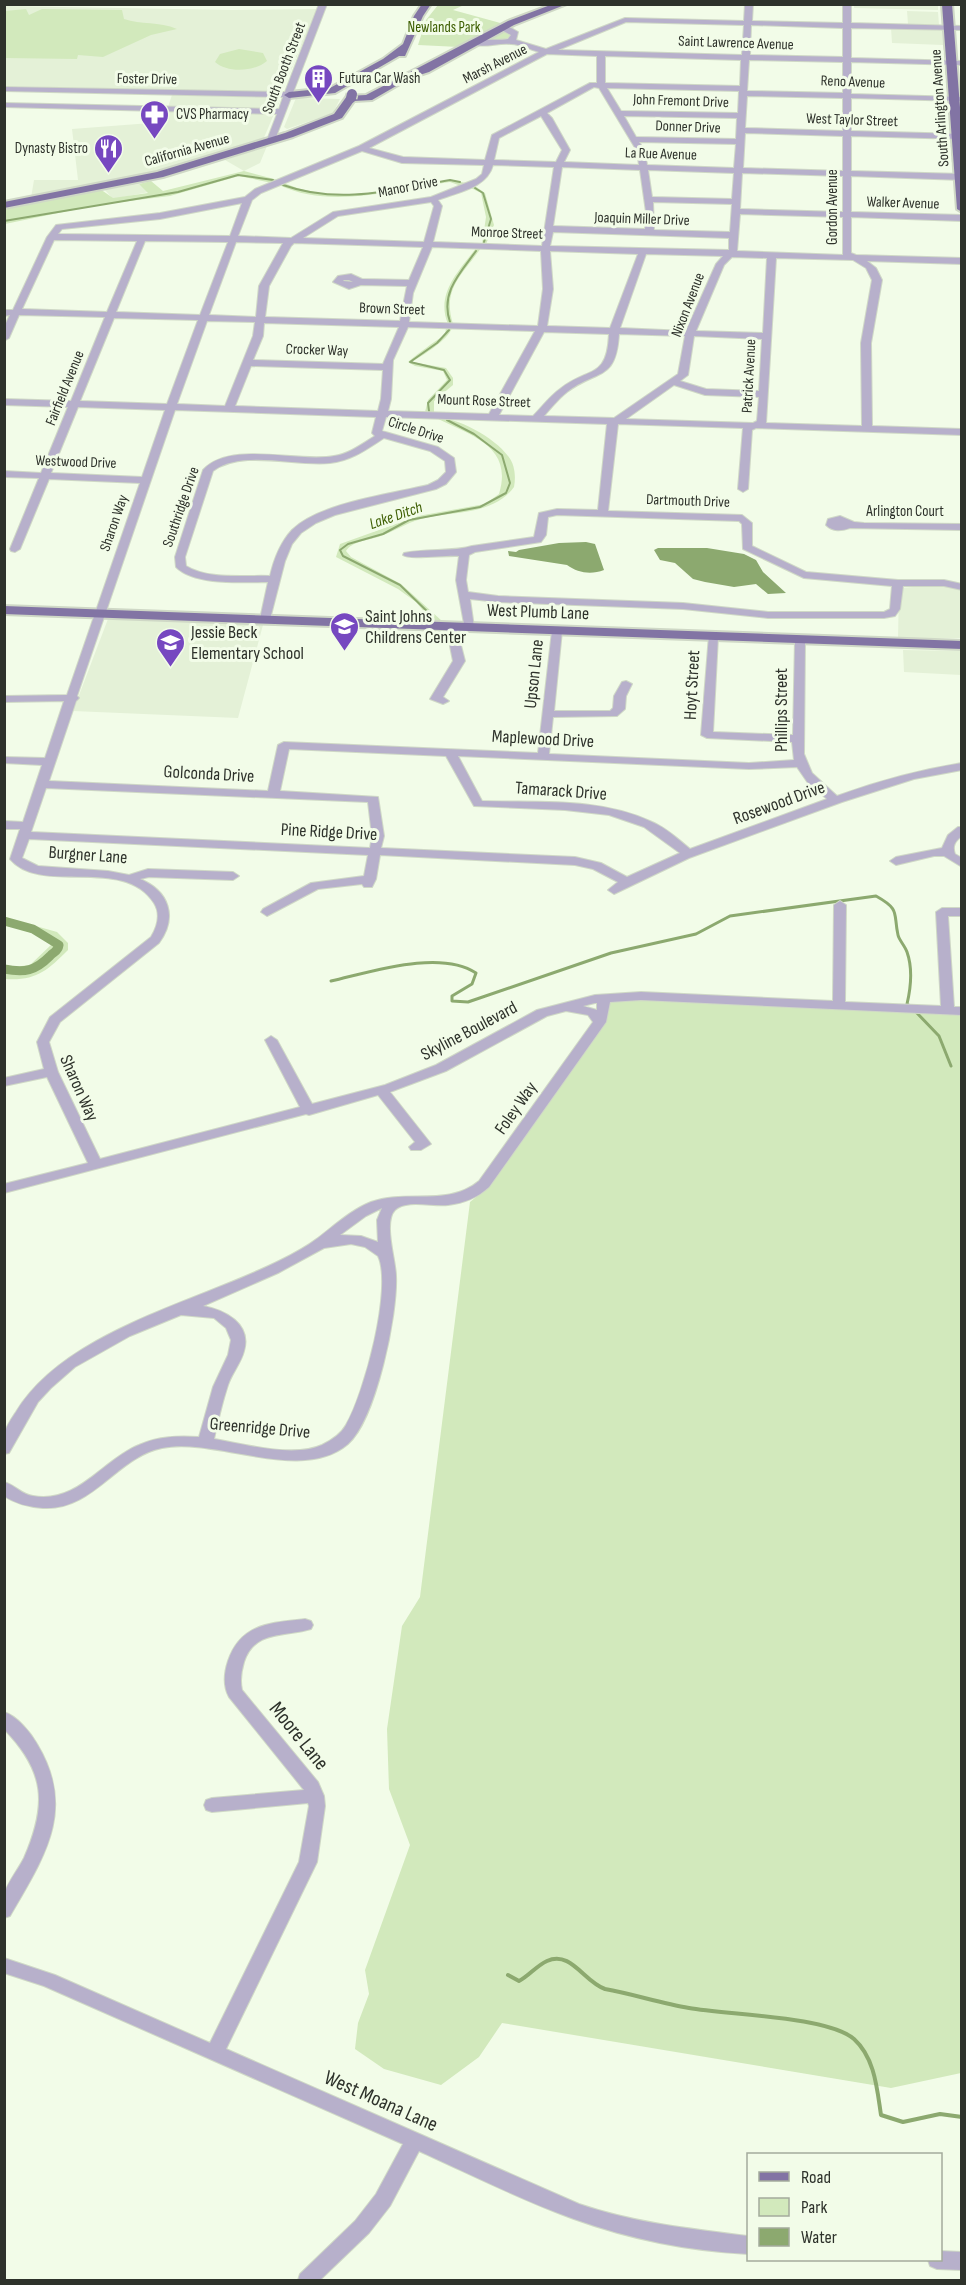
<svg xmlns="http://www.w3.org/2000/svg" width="966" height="2285" viewBox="0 0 966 2285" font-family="'Sofia Sans Condensed',sans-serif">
  <rect width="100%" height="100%" fill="#f2fce8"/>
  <!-- built -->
  <path fill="#e4f1d7" d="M854,4L938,5V10L854,8Z
    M5,6L232,10L317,9L282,92L5,86Z
    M907,11L938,12L939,25L908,24Z
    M891,28L942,30L943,45L892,43Z
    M172,95L276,98L280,100L277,108L271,109L168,107Z
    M296,98H301L340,99L333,113L287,129L284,127Z
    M168,111L274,114L263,140L156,173L31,198L34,180H78L72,129L164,122Z
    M267,146L260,163L244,171L225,160Z
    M139,184L149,192L113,199L105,190Z
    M942,585L961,589V638L898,639L899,588Z
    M108,619L263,625L238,718L73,711Z
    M903,650L961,651V675L904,672Z"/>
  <!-- green -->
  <path fill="#d2e9bc" d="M438,5H464L453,10L504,24L511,36C502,45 482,43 471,40L459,47L418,45L426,20Z
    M26,9L29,15L42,9L122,10L124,19C141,25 159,21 177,29L151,35L103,57L78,55L77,59L5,58V11Z
    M239,49L263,53L267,61C254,72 227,73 215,62L220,54Z
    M244,171L278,180L272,183L239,176L170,196L97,205L5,224V209L100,189L113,198L148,193L139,184L151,181L163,191Z
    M450,180L466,183L461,186L450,182C395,189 332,210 279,185L284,183C336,206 396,188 450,180Z
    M475,186L485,193L494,225L486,244H482L486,217L481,193L471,188Z
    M476,248H481C462,275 442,289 453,324H448C435,293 460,270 476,248Z
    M446,328H452C448,340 423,355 412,362L446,368L453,378V385L434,401V412H425L428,400L447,380L443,371L415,366L408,362C420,352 431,344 445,335Z
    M434,417C457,417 494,437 508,456C515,464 516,477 514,487C492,517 452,510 421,519C406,523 393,532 378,537C368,540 351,542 346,551L351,557L401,584L442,621H432L416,602L398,589L336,557L340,544L418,516L485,504L499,494C514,445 469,435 434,417Z
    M4,917L57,932L68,943V950C47,971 36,981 5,979V968L30,965L52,944L44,937L5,924Z
    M655,1000L961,1014V2073L891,2088L502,2023L479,2057L441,2085L384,2069L355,2049L358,2023L369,1994L365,1970L410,1845L389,1789L387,1729L402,1626L420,1597L470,1202L487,1188L604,1022L609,1010L608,1001Z"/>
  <!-- water -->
  <path fill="#8ca96f" d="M586,542L595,544L604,570C591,575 578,573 567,565L509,556L508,551L516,552L519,550L559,543Z
    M658,548H707L744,554L756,560L763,572L786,593L768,594L756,584L734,587L705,582L693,579L675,563L660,560L654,550Z"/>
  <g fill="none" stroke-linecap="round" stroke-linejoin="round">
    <!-- stream-far2 -->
    <path stroke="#8ca96f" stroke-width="2" d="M283,185C339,205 393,190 450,180L460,182
      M475,188L483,193L491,219L484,242
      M4,221L178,192L238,175L273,180
      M450,322C440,293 460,273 476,251
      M429,411L428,403L450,380L444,370L410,362L437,343L449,330
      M433,617L400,585L343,556L340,550L348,544L383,534L409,520L480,507L506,493L510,483L502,455L474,434L447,420"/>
    <!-- stream-far1 -->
    <path stroke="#8ca96f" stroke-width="3" d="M331,981C371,972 440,949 476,973L472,984L452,996V1001L468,1002L611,953L696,934L730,916L876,896C901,910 893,913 898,935C899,940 905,946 907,952C913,969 911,987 907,1004L911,1007
      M916,1012L939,1036L951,1066"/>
    <!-- stream -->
    <path stroke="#8ca96f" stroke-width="4" d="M508,1975L519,1981C529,1976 536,1966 547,1961C571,1950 584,1982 605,1989C633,1994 660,2003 689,2008C728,2015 827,2016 854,2039C875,2058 877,2089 881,2115L903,2122L940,2114L962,2117"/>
    <!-- canal -->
    <path stroke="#8ca96f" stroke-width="9" d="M4,921L33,929L59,945C58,952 54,951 50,956C35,971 25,973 4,969"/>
    <defs>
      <path id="minor" d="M319,4H327L274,142L267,140L277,114L4,107V103L279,109L283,97L4,91V87L285,92Z
        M745,4H753L752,21L843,23V4H851V23L962,26V30L851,28V58L962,61V65L851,62V94L962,97V101L851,98V131L962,134V139L851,136V171L962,174V180L851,176V212L962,215V221L851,217V253L856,255L962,258V264L867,261L876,268L882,280L871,343L872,426L962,429V435L756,428L752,430L748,489L743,492L738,489L743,428L618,424L608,511L742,515L752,523V546L806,572L898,580H944L962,584V590L944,586H903L900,609L895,616L884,618H768L683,609L498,602L470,599L474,627L469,630L465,629L456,580L459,556C446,555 409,560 403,555L404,553C427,548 453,552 472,546L534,537L539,513L557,509L598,510L607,424L386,417L382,431L438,447L454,458L456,472L446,484L436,489L335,515L316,523L301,533L292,544L285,561L270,619L265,622L260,619L268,582C243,582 195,586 176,567L175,557L203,470C231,440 297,463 334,456C349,454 362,444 375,436L372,433L376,417L175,410L77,696L79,698L76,701L49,781L268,791L278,745L284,742L538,753L552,631L557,628L562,631L554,711H610L613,708L614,696L622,682L626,681L632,684L626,696L625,709L617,716L553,717L549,754L749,763L794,760L792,742L707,738L701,735L709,635L713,634L718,637L713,732L793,735L795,640L800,637L805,640L804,754L812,773L837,796C878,781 919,770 962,763V770L914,779L842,802L689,858L614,894L608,890L618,882L593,869L575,865L380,855L376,879L372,887H364L362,884L318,889L267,916L261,912L263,909L311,883L364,876L368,855L29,839L22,858L38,866L108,871L129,875L148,869L233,872L239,876L233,880L149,877L140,879C169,891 178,917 159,943L60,1022L49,1042L58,1072L100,1159L300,1107L265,1040L271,1036L277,1040L312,1104L385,1085L436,1065L537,1010L595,995L641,992L833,1001L834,905L840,901L846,905L845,1002L941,1006L936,912L942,908H962V916H948L954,1007H962V1015L641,1000L610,1002L606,1022L489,1187C477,1198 464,1203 448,1205C433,1207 407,1199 395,1210C383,1222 396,1261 396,1276C398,1313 376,1420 348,1444C301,1484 217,1437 162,1448C117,1457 93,1511 43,1508C29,1507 16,1504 4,1496V1482C15,1485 22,1495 33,1496C78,1504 102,1460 139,1445C159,1436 178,1436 199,1437L213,1387L228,1355L231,1340L226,1328L214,1318L181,1315L130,1336L75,1367L51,1388L38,1402L9,1453L4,1454C4,1447 3,1438 5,1432C7,1425 12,1418 16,1412C65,1331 197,1302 279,1261C293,1254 306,1247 318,1238C335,1225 351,1210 371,1202C407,1189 448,1207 479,1181L593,1022L588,1015L566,1011L547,1016L446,1071L390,1092L431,1144L421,1150H411L409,1147L415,1142L378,1095L309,1115L306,1114L4,1193V1184L88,1163L47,1077L4,1086V1078L44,1069L37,1042L50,1017L151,937C157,927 161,914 154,903C124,855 41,896 10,859L20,829H4V821L23,822L42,765L4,763V757L45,758L64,701L4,702V696L67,695L140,483L49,479L20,549L15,552L11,551L10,549L39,478L4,477V471L41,473L68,407L4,405V399L71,401L105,317L19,315L9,338L4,341V327L10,315L4,316V310H13L47,237L56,225L160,213L245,197L255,189L359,146L539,52C531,50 520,44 511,44C497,42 481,50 468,42C476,38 497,41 508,39L511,35L500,29V25H506L518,32L516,40L546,49L625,18L744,21ZM626,22L744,25L742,55L558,50ZM751,25L843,28V57L750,55ZM547,54L597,56V83H590L492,135L485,160L403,157L369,148ZM605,56L741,60L740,86L605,83ZM749,60L843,62V93L747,91ZM594,87L599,88L637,151L639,165L564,162L570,150L552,118L547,113ZM607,88L739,91L738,113L621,111ZM747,96L843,98V131L745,128ZM541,116L562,150L556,162L494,160L499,138ZM624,116L737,118L736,139L636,137ZM745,133L843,136V171L743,168ZM639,142L736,144L734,168L647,165L645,151ZM362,151L402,163L484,165L482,174L476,179L431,197L333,212L291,238L238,236L252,200L261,193ZM493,165L554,167L542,246L433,242L442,206L438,200C458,192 487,188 493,165ZM562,167L640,170L646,212L645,229L553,226ZM648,170L734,173L732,199L652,197ZM742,173L843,176V212L740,209ZM431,202L434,206L424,242L303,238L338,216ZM653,202L732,204L730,232L654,230ZM242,203L230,236L58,234L62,229L160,219ZM740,214L843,217V255L737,251ZM553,232L729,238V250L550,246ZM54,240L137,241L107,312L22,309ZM145,241L228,242L200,315L116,312ZM236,242L283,243L259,286L256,317L209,315ZM294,243L423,247L409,280L362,279L351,274L338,276L333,282L349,289L361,285L407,286L400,321L265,317L269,286L291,246ZM432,247L541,251L543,289L538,326L409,322L413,293ZM550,251L638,254L610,328L547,326L553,289ZM646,254L723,256L716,264L686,331L620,328ZM732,257L767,258L763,333L696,331L724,265ZM776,258L853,260L866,268L872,280L861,343L862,426L766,423ZM349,280L353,282L343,281L344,280ZM114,318L198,320L167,404L80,401ZM207,321L255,322L253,336L225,406L177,404ZM264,323L399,327L383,364L253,360L263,336ZM408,327L535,331L489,414L388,411L391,399L393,360ZM544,332L609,334C607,380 589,366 560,389C550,396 542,407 533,416L499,415ZM619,334L685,336L678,374L614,418L544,416C551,408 558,399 567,392C597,369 616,382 619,334ZM694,336L762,339L759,391L706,389L680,381L688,375ZM251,366L383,370L381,399L378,411L235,406ZM674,385L705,395L759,397L757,421L753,423L626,419ZM78,407L165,410L142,477L51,473ZM384,438L430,451L445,461L446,472L438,480L428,485C391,494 319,503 292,530C280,543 274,559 270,576C244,575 209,580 186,566L185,557L213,471C243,449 295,467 330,463C351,461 367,449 384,438ZM557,515L739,521L742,524L743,549L804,578L892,586L890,609L884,612H768L683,603L498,596L468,592L466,580L469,555L475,552L541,542L546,535L548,517ZM289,749L446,756L474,806L565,810L609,815L644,827L680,853L627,877L601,863L575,857L381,848L384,836L378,797L280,791ZM458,756L749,769L797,767L808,783L827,799L690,849C678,839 666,828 652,822C600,797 538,803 482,801ZM46,788L368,802L372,836L370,848L31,832ZM597,1003V1010L583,1006L595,1003ZM382,1208L377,1220L378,1242L361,1236L340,1235L366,1216ZM351,1244L365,1247L378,1256C393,1287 364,1395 346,1425C341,1434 332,1440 322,1445C293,1458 244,1444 214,1439C218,1421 222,1403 228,1385C232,1373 241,1363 244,1351C252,1324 225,1310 203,1306L278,1273L324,1248Z
        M840,516L854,522L864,523L962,524V530L850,528C841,531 833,532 826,525L828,519Z
        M451,623L456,626L465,661L443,697L449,701L443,704L430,699L453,661L446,626Z
        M958,827H962V836C955,841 952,846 955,854L962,858V867L944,856H934L896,865L890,861L896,857L942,848L948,835Z
        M305,1619L311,1621L313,1625L311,1629C285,1637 254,1630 244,1662C241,1672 240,1681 242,1690L318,1782L324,1796L325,1806L317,1862L226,2049L579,2204C635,2223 691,2229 748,2236V2254C690,2251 629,2239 574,2219C521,2200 470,2174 419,2151L390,2206L369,2233L320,2280H298L300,2274L355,2221L376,2194L403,2144L44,1986L4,1973V1958L55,1975L210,2043L299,1862L309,1806L308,1803L212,1812L206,1810L204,1805L206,1800L212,1798L304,1790L229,1697C223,1686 224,1673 228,1661C241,1623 271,1623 305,1619Z
        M4,1712C17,1716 31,1733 37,1744C77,1810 44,1857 10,1916L4,1918C4,1911 3,1902 4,1895C7,1883 18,1870 24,1858C47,1805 46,1772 4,1729Z
        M940,2251L962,2252V2270L937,2269L930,2266L928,2260H940Z"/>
      <path id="major" d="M422,4H431L423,16L405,56H399L335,93L289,98L284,95L289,92L330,88L383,59L403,44L414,16Z
        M553,4H567L514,25L429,72L410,78L372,100L354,101L342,118L293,137L163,177L4,208V202L157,172L285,133L334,114L347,96L366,95L508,21Z
        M942,4H952L962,133V212L957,209Z
        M4,606L962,641V649L4,614Z"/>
    </defs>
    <!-- minor casing -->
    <use href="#minor" stroke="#cfd8c6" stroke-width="2"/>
    <!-- major casing -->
    <use href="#major" stroke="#cfd8c6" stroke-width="4"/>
    <!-- minor -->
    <use href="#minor" fill="#b7b0cb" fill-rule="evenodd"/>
    <!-- major -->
    <use href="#major" fill="#8274a4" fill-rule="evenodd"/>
    <defs>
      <path id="major-bridge" d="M351,98L352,94"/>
    </defs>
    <!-- major-bridge casing -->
    <use href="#major-bridge" stroke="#cfd8c6" stroke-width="13" stroke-linecap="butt"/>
    <!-- major-bridge -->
    <use href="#major-bridge" stroke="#8274a4" stroke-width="10"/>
  </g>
  <!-- icons -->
  <defs>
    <symbol id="building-pin" viewBox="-11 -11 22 30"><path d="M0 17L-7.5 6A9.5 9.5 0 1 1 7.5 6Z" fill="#7648c0" stroke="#f2fce8"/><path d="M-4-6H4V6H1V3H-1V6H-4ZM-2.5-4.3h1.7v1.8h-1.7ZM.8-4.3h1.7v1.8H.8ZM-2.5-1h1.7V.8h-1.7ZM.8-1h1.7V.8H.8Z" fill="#fff"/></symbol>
    <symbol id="pharmacy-pin" viewBox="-11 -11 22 30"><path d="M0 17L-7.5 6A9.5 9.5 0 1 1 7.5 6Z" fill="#7648c0" stroke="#f2fce8"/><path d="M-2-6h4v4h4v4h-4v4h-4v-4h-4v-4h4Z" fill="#fff"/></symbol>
    <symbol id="restaurant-pin" viewBox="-11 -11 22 30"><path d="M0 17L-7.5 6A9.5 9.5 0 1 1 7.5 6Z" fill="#7648c0" stroke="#f2fce8"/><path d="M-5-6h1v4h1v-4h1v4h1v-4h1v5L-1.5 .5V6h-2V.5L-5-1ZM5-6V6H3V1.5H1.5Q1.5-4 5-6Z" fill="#fff"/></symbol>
    <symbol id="school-pin" viewBox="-11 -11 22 30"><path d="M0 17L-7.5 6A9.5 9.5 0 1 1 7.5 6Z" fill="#7648c0" stroke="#f2fce8"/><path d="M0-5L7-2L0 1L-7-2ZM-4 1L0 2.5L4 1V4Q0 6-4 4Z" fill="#fff"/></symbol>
  </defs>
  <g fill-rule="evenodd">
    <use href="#building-pin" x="302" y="62" width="33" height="45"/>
    <use href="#pharmacy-pin" x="138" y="98" width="33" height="45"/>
    <use href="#restaurant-pin" x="92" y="132" width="33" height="45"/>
    <use href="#school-pin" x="328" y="610" width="33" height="45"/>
    <use href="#school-pin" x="154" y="626" width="33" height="45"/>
  </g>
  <g text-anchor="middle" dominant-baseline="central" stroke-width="6" stroke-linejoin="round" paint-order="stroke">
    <!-- far-park labels -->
    <g font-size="15" fill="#3c5d01" stroke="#f2fce8">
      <text x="444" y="27">Newlands Park</text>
    </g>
    <!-- far-street labels -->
    <g font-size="15" fill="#2e322b" stroke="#f2fce8">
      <text transform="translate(736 43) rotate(2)">Saint Lawrence Avenue</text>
      <text transform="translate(495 64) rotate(-27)">Marsh Avenue</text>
      <text transform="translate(284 68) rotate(-69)">South Booth Street</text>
      <text transform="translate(147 79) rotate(1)">Foster Drive</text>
      <text transform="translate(853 82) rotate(2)">Reno Avenue</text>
      <text transform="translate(681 101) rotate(2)">John Fremont Drive</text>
      <text transform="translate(940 108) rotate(-94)">South Arlington Avenue</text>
      <text transform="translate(852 120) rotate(2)">West Taylor Street</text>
      <text transform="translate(688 127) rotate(2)">Donner Drive</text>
      <text transform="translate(187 150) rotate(-16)">California Avenue</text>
      <text transform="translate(661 154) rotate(2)">La Rue Avenue</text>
      <text transform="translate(408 187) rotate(-11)">Manor Drive</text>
      <text transform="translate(903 203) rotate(2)">Walker Avenue</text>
      <text transform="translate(832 207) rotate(-90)">Gordon Avenue</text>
      <text transform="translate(642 219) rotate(2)">Joaquin Miller Drive</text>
      <text transform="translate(507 233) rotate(2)">Monroe Street</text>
      <text transform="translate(688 305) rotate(-69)">Nixon Avenue</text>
      <text transform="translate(392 309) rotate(2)">Brown Street</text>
      <text transform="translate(317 350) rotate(2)">Crocker Way</text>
      <text transform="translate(749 376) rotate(-87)">Patrick Avenue</text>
      <text transform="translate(65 388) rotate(-68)">Fairfield Avenue</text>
      <text transform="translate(484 401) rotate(2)">Mount Rose Street</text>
      <text transform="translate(416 430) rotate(18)">Circle Drive</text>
      <text transform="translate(76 462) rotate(2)">Westwood Drive</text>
      <text transform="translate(688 501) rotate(2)">Dartmouth Drive</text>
      <text transform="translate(181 507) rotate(-71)">Southridge Drive</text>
      <text x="905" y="511">Arlington Court</text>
      <text transform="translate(114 523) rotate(-71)">Sharon Way</text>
    </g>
    <!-- far-poi labels -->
    <g font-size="15" fill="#2e322b" stroke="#f2fce8" text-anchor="start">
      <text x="339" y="78">Futura Car Wash</text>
      <text x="176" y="114">CVS Pharmacy</text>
      <text x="88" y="148" text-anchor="end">Dynasty Bistro</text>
    </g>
    <!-- far-water labels -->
    <g font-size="16" font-style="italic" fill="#3d5e02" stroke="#f2fce8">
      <text transform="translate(396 516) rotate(-19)">Lake Ditch</text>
    </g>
    <!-- street labels -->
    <g font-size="18" fill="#2e322b" stroke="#f2fce8">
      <text transform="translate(538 612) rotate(2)">West Plumb Lane</text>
      <text transform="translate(534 674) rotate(-84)">Upson Lane</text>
      <text transform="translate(692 685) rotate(-87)">Hoyt Street</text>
      <text transform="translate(781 710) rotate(-90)">Phillips Street</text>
      <text transform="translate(543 739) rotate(3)">Maplewood Drive</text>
      <text transform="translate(209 774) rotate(3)">Golconda Drive</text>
      <text transform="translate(561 791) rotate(4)">Tamarack Drive</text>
      <text transform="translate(779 803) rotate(-20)">Rosewood Drive</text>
      <text transform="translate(329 832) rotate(3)">Pine Ridge Drive</text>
      <text transform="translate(88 855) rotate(4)">Burgner Lane</text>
      <text transform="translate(469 1031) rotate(-28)">Skyline Boulevard</text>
      <text transform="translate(79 1088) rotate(66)">Sharon Way</text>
      <text transform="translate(516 1108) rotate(-55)">Foley Way</text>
      <text transform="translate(260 1428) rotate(5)">Greenridge Drive</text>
    </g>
    <!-- poi labels -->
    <g font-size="18" fill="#2e322b" stroke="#f2fce8" text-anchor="start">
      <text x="365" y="616">Saint Johns<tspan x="365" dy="21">Childrens Center</tspan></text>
      <text x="191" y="632">Jessie Beck<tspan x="191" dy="21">Elementary School</tspan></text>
    </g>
    <!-- near-street labels -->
    <g font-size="21" fill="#2e322b" stroke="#f2fce8">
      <text transform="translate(299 1736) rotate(51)">Moore Lane</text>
      <text transform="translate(381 2101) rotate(24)">West Moana Lane</text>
    </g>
  </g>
  <!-- border -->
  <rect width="966" height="2285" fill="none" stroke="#2e322b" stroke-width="12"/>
  <!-- legend -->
  <rect x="747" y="2153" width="195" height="108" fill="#f2fce8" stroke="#a4ab9c" stroke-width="1.5"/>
  <rect x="759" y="2172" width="30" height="9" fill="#8274a4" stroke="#a4ab9c" stroke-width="1.5"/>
  <text x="801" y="2183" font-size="18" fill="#2e322b">Road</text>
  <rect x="759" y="2198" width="30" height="18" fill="#d2e9bc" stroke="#a4ab9c" stroke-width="1.5"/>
  <text x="801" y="2213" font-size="18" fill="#2e322b">Park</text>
  <rect x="759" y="2228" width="30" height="18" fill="#8ca96f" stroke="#a4ab9c" stroke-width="1.5"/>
  <text x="801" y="2243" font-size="18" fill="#2e322b">Water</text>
</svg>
